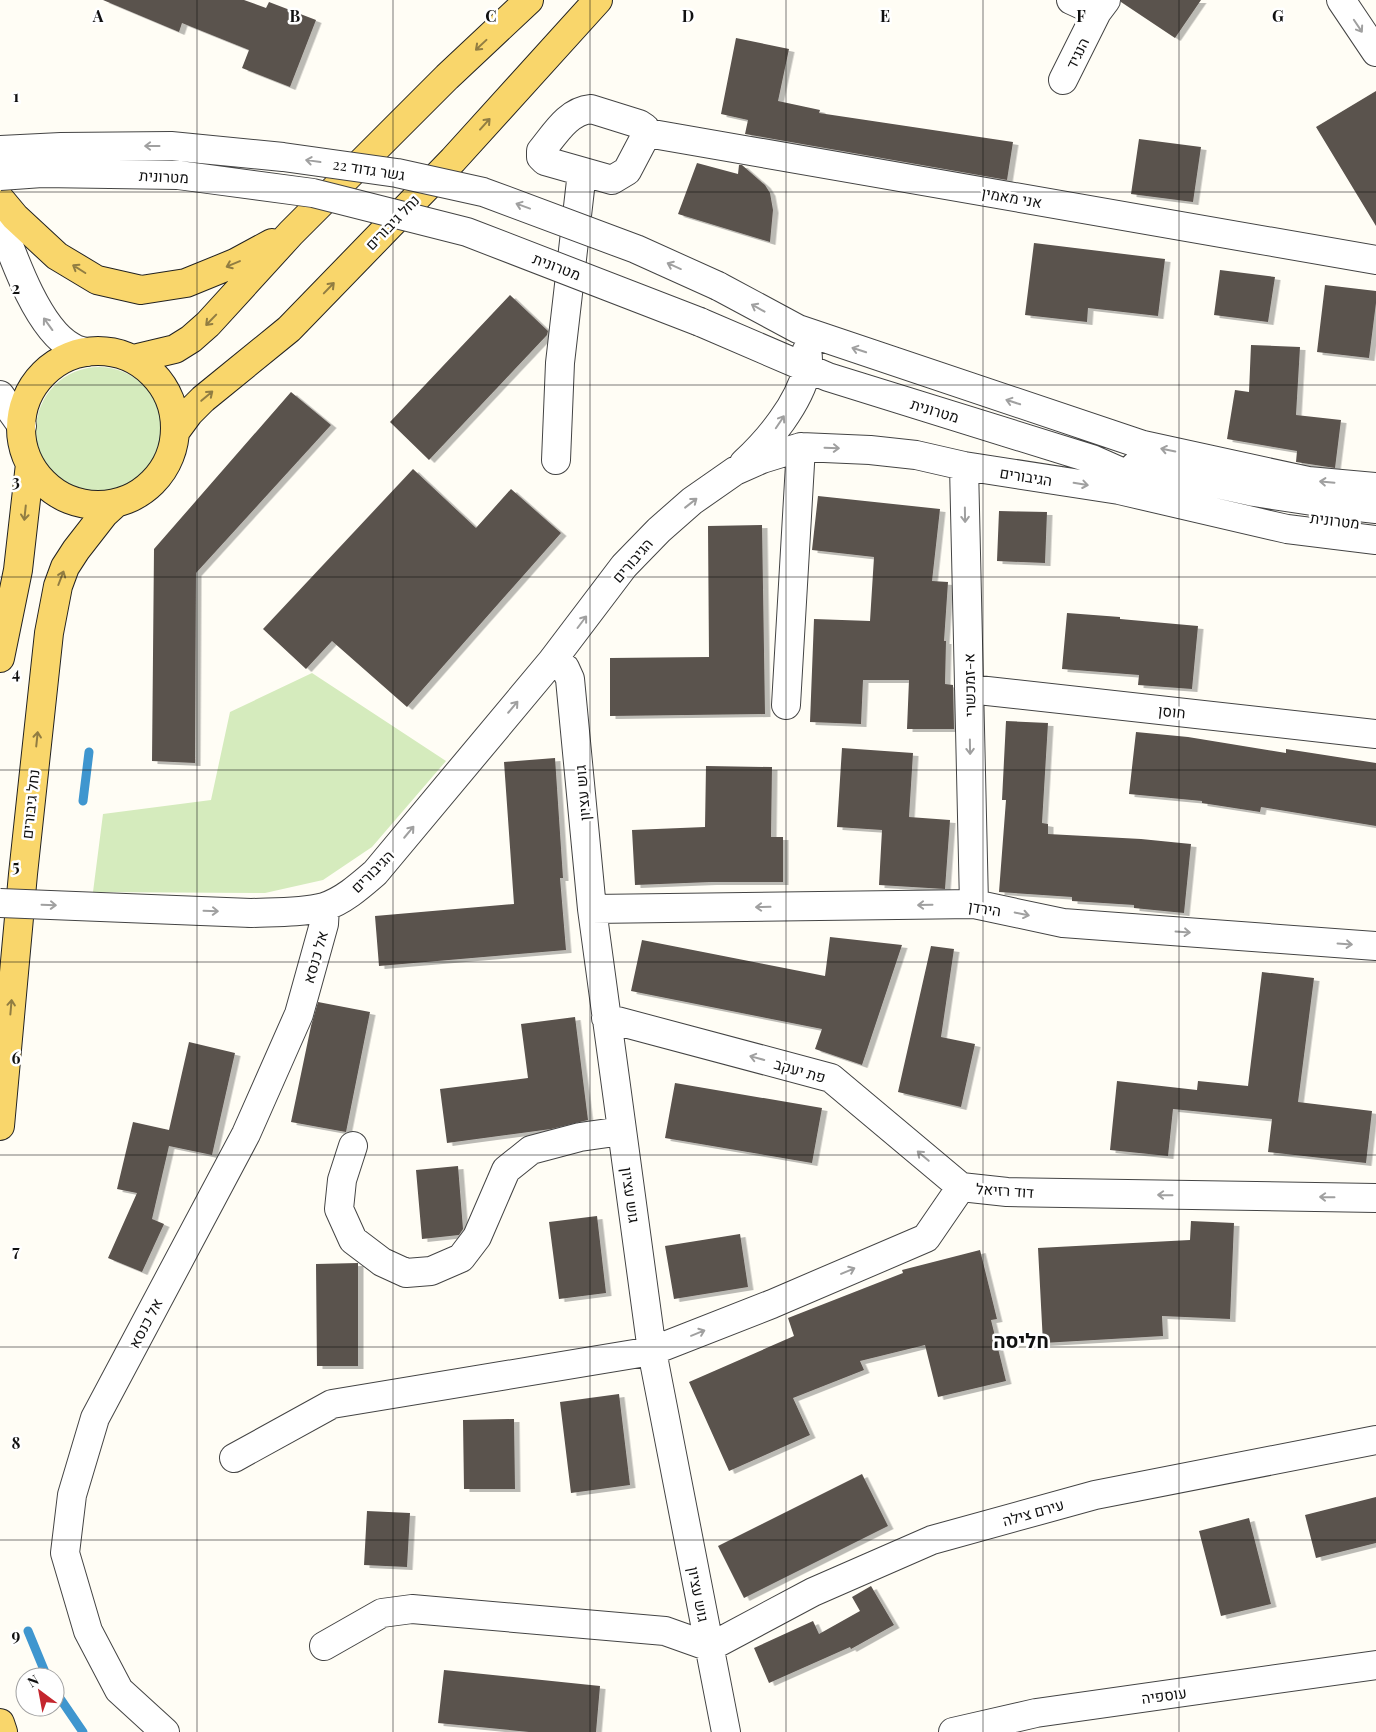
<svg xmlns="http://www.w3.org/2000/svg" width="1376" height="1732" viewBox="0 0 1376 1732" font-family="'Playfair Display',Heebo,serif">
  <defs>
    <filter id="shadow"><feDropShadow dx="5.5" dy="3" stdDeviation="0" flood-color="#0004"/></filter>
  </defs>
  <rect width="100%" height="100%" fill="#fffdf5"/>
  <!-- green -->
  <path fill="#d5ebbd" d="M36 430a63 63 0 1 1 126 0a63 63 0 1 1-126 0Z
    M312,673L446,761L372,847L323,880L265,893L93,892L103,814L211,800L230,712Z"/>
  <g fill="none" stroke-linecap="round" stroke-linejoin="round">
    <!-- stream -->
    <path stroke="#3f96cf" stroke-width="9" d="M83,801L89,752
      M28,1631L47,1677
      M55,1691L83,1732"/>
  </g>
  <!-- building -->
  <path fill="#5a524d" filter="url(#shadow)" d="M103,0H244L266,8L269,2L316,20L290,87L242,68L249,50L182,23L179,32Z
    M1121,0H1201L1175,38L1121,2Z
    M736,38L789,49L778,101L820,110L819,113L1013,142L1007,180L745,134L748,120L721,114Z
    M1376,91V226L1316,127Z
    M1139,139L1201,147L1193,202L1131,194Z
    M697,163L738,174L739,165H742L765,185L770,193L773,210L770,242L678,214Z
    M1034,243L1165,259L1158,316L1088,308L1087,322L1025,315Z
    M1220,270L1275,277L1268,322L1214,315Z
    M1325,285L1376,291V303L1369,358L1317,352Z
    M510,295L548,331L547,335L429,460L390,422Z
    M1251,345L1300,347L1296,415L1341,420L1335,468L1296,462L1297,451L1227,439L1235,390L1249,392Z
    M291,392L331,425L196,573L195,763L152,761L154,549Z
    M413,469L476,528L511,489L561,533L407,707L332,641L306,669L263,629Z
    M818,496L940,509L932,581L948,582L944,641H946L945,684L953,685L954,729H907L909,680H863L861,724L810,722L814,619L870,621L874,557L812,550Z
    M999,511L1047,512L1045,563L997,561Z
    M762,525L765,714L610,716V658L709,657L708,526Z
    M1067,613L1120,617V619L1198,626L1192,689L1138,685L1139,675L1062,669Z
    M1006,721L1048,723L1042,823L1048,824V834L1141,839L1191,844L1184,913L1134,908V905L1072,901V897L999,892L1006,800H1002Z
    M1136,732L1188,737L1286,753V749L1376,763V826L1261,807L1260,812L1202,803V801L1129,794Z
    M842,748L913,753L909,817L950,820L945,889L879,885L882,830L837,827Z
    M555,758L563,878H560L566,950L379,966L375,916L514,904L504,762Z
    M706,766L772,767L771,837H783V882H711L635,885L632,830L705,827Z
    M830,937L902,945L862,1065L815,1049L822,1029L631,991L642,940L825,976Z
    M931,946L954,949L941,1037L975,1044L961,1107L898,1092Z
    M1262,972L1314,978L1298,1102L1372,1111L1366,1163L1268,1152L1272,1119L1173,1109L1168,1156L1110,1150L1117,1081L1197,1090L1198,1081L1248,1086Z
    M318,1002L370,1012L346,1132L291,1122L311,1026Z
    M575,1017L588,1120L551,1129L447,1143L440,1089L528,1078L521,1024Z
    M189,1042L235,1053L212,1155L169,1146L152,1219L164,1224L142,1272L108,1258L137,1193L117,1189L133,1122L169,1130Z
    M675,1083L822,1108L812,1163L665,1138Z
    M458,1166L463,1229L459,1235L422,1239L416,1170Z
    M597,1216L606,1293L559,1299L549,1222Z
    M1191,1221L1234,1223L1230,1319L1162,1316L1163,1336L1043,1343L1038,1248L1190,1240Z
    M740,1234L748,1287L674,1299L665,1246Z
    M980,1250L997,1319L991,1320L1006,1381L938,1397L925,1345L860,1361L864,1370L793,1398L810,1435L729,1471L689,1382L794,1336L788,1318L903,1273L902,1270Z
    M358,1263V1366H317L316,1264Z
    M619,1394L630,1485L571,1493L560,1402Z
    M514,1419L515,1489H464L463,1420Z
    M862,1474L888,1526L744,1598L718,1546Z
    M1376,1497V1543L1316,1558L1305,1515Z
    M367,1511L410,1513L407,1567L364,1565Z
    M1249,1518L1271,1604L1221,1616L1199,1531Z
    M871,1586L894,1625L851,1649L850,1647L769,1683L754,1648L813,1621L819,1634L860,1611L852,1597Z
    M444,1670L600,1686L596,1732H529L438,1723Z"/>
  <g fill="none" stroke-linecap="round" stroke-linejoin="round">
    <defs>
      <path id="minor" d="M1071,0L1097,12
        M1341,0L1376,52
        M1063,80L1097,12L1106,0
        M591,109L639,124L645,128L647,133L627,171L612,180L545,161L541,157V151C555,134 568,111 591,109Z
        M647,133L1376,260
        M0,221C13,257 38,329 72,347C76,350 82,351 86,352
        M718,286L798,329L1143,445L1308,481L1376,487
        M700,322L828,377L1092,459L1126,474L1154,481
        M0,395L22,426
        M556,460L560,363L582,172
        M744,463C769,440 799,404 807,369C809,363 808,356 807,350
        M964,466L974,904
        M1135,466L1254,492L1332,504L1376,509
        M552,661L565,668L570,679L592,909L652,1351L726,1732
        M969,689L1376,734
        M786,705L801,447
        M592,909L974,904L1063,923L1376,946
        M251,913C275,912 300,913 324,907C343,901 360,886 375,873L552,661L624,566L659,530L692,501L735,471L762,459L801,447L870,450L916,455L964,466L1119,490L1287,529L1376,540
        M606,1018L831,1078L961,1187
        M353,1146L342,1180L339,1209L353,1240L382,1262L406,1273L431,1271L461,1258L477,1237L506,1170L531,1150L580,1137L622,1131
        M961,1187L1007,1192L1376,1198
        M234,1458L332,1404L652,1351L772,1304L926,1238L961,1187
        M324,1646L382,1613L412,1609L665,1631L710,1647L813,1592L932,1540L1095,1495L1376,1440
        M165,1732L119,1690L88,1631L65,1553L72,1495L95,1418L246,1134L299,1014L324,924L325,907
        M953,1732L1036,1713L1376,1665"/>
      <path id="major" d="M0,199L15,217L57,256L97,280L141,290L186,283L235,263L272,243
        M21 428a77 77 0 1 1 154 0a77 77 0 1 1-154 0Z
        M133,359L175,349L191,339L208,324L291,233L447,77L529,0
        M175,432L189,413L203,399L289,329L453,160L598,0
        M0,658L18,570L30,464
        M0,1126L23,874L49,633L58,586L65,567L76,550L104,514L116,503
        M0,1723L3,1732"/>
    </defs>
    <!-- minor casing -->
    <use href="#minor" stroke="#444" stroke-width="30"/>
    <!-- major casing -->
    <use href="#major" stroke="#222" stroke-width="30"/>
    <!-- minor -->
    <use href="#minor" stroke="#fff" stroke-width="28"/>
    <!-- major -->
    <use href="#major" stroke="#f9d66b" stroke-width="28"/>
    <defs>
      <path id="minor-bridge" d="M0,150L61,147L171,146L283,157L397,173L483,192L636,249L718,286
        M0,176L42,173L178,175L313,193L467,232L700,322
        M0,903L251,913"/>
    </defs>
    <!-- minor-bridge casing -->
    <use href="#minor-bridge" stroke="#444" stroke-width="30" stroke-linecap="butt"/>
    <!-- minor-bridge -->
    <use href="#minor-bridge" stroke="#fff" stroke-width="28"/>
  </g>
  <!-- one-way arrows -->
  <defs><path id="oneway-shaft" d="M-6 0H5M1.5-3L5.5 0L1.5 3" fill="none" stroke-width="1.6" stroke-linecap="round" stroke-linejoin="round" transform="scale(1.25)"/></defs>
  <g stroke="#a0a0a0">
    <use href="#oneway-shaft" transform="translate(1358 26) rotate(56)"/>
    <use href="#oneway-shaft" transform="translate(152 146) rotate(180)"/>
    <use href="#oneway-shaft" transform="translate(313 161) rotate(-172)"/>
    <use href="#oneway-shaft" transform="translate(523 206) rotate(-160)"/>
    <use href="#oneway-shaft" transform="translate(674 266) rotate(-156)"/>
    <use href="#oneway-shaft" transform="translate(758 308) rotate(-151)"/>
    <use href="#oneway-shaft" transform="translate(48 324) rotate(-126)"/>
    <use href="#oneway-shaft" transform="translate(859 350) rotate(-162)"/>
    <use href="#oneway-shaft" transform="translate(1013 402) rotate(-162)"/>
    <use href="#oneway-shaft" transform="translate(780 422) rotate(-56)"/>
    <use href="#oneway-shaft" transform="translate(832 448) rotate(2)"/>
    <use href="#oneway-shaft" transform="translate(1168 450) rotate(-168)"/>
    <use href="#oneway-shaft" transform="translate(1327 482) rotate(-175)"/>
    <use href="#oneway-shaft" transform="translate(1081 484) rotate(9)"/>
    <use href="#oneway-shaft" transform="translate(691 503) rotate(-38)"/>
    <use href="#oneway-shaft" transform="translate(965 515) rotate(89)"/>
    <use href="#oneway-shaft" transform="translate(582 622) rotate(-53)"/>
    <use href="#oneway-shaft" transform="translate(513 707) rotate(-50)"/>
    <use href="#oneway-shaft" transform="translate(970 747) rotate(89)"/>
    <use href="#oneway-shaft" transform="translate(409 832) rotate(-50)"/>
    <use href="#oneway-shaft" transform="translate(49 905) rotate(2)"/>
    <use href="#oneway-shaft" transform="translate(925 905) rotate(179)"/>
    <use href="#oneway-shaft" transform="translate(763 907) rotate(179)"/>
    <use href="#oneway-shaft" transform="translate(211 911) rotate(2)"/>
    <use href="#oneway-shaft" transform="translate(1022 914) rotate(12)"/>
    <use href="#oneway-shaft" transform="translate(1183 932) rotate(4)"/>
    <use href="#oneway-shaft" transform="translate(1345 944) rotate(4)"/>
    <use href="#oneway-shaft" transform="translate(757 1058) rotate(-165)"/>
    <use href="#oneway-shaft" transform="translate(923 1156) rotate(-140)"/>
    <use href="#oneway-shaft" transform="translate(1165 1195) rotate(-179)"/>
    <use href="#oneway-shaft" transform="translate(1327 1197) rotate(-179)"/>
    <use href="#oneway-shaft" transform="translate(848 1271) rotate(-23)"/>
    <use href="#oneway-shaft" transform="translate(698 1333) rotate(-22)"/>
  </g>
  <g stroke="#917d42">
    <use href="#oneway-shaft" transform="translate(481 45) rotate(137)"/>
    <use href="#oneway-shaft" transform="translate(485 124) rotate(-48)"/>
    <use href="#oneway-shaft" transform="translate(233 264) rotate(157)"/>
    <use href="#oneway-shaft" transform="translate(79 269) rotate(-148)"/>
    <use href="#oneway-shaft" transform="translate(329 288) rotate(-46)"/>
    <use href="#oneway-shaft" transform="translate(211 320) rotate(134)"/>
    <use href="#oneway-shaft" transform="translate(207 396) rotate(-40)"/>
    <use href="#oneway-shaft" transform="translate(25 513) rotate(96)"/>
    <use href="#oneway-shaft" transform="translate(61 578) rotate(-69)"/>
    <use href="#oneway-shaft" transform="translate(37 739) rotate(-84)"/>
    <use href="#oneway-shaft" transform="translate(11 1007) rotate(-85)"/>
  </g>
  <!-- grid -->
  <path fill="none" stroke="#111" stroke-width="1" stroke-opacity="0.55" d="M197,0V1732M393,0V1732M590,0V1732M786,0V1732M983,0V1732M1179,0V1732M0,192H1376M0,385H1376M0,577H1376M0,770H1376M0,962H1376M0,1155H1376M0,1347H1376M0,1540H1376"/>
  <g text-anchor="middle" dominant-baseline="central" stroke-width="5" stroke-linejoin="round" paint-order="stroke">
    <!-- street labels -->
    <g font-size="15" fill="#111" stroke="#fff">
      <text transform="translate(1077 53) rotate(-64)">הנגיד</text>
      <text transform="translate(369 169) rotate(9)">גשר גדוד 22</text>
      <text transform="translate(164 176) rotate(3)">מטרונית</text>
      <text transform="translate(1012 197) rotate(10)">אני מאמין</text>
      <text transform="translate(392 222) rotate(-46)">נחל גיבורים</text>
      <text transform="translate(557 266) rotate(21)">מטרונית</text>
      <text transform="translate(935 410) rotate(17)">מטרונית</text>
      <text transform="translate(1026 476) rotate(9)">הגיבורים</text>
      <text transform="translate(1335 520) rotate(7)">מטרונית</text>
      <text transform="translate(632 560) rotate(-49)">הגיבורים</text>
      <text transform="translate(969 685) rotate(-91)">א-זמכשרי</text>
      <text transform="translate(1172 711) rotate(6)">חוסן</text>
      <text transform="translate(582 793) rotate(-95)">גוש עציון</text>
      <text transform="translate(30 804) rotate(-84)">נחל גיבורים</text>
      <text transform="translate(372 871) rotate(-45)">הגיבורים</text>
      <text transform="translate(985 908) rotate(9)">הירדן</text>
      <text transform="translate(315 957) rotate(-74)">אל כנסא</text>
      <text transform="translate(800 1070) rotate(16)">פת יעקב</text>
      <text transform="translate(1005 1190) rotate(4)">דוד רזיאל</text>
      <text transform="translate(631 1195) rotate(82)">גוש עציון</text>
      <text transform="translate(145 1323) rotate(-62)">אל כנסא</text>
      <text transform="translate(1033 1512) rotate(-16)">עירם צילה</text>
      <text transform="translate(699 1594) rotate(79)">גוש עציון</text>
      <text transform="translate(1164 1695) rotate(-8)">עוספיה</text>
    </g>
    <!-- district labels -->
    <g font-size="20" font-weight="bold" fill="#111" stroke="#fff">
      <text x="1021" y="1339">חליסה</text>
    </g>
  </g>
  <g font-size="16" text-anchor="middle" font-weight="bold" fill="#111" stroke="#fff" stroke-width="5" stroke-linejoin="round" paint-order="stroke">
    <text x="98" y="22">A</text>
    <text x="295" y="22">B</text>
    <text x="491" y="22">C</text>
    <text x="688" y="22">D</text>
    <text x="885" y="22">E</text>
    <text x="1081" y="22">F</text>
    <text x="1278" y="22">G</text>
    <text x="16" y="102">1</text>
    <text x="16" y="294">2</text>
    <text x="16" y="487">3</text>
    <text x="16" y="679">4</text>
    <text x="16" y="872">5</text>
    <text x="16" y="1064">6</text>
    <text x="16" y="1257">7</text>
    <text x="16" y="1449">8</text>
    <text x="16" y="1641">9</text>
  </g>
  <!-- north arrow -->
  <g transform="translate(40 1692) rotate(328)"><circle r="24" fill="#ffffff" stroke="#a0a0a0"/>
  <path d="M0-4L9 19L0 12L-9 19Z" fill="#c4262e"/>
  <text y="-8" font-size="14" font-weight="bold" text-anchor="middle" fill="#111111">N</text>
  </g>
</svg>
